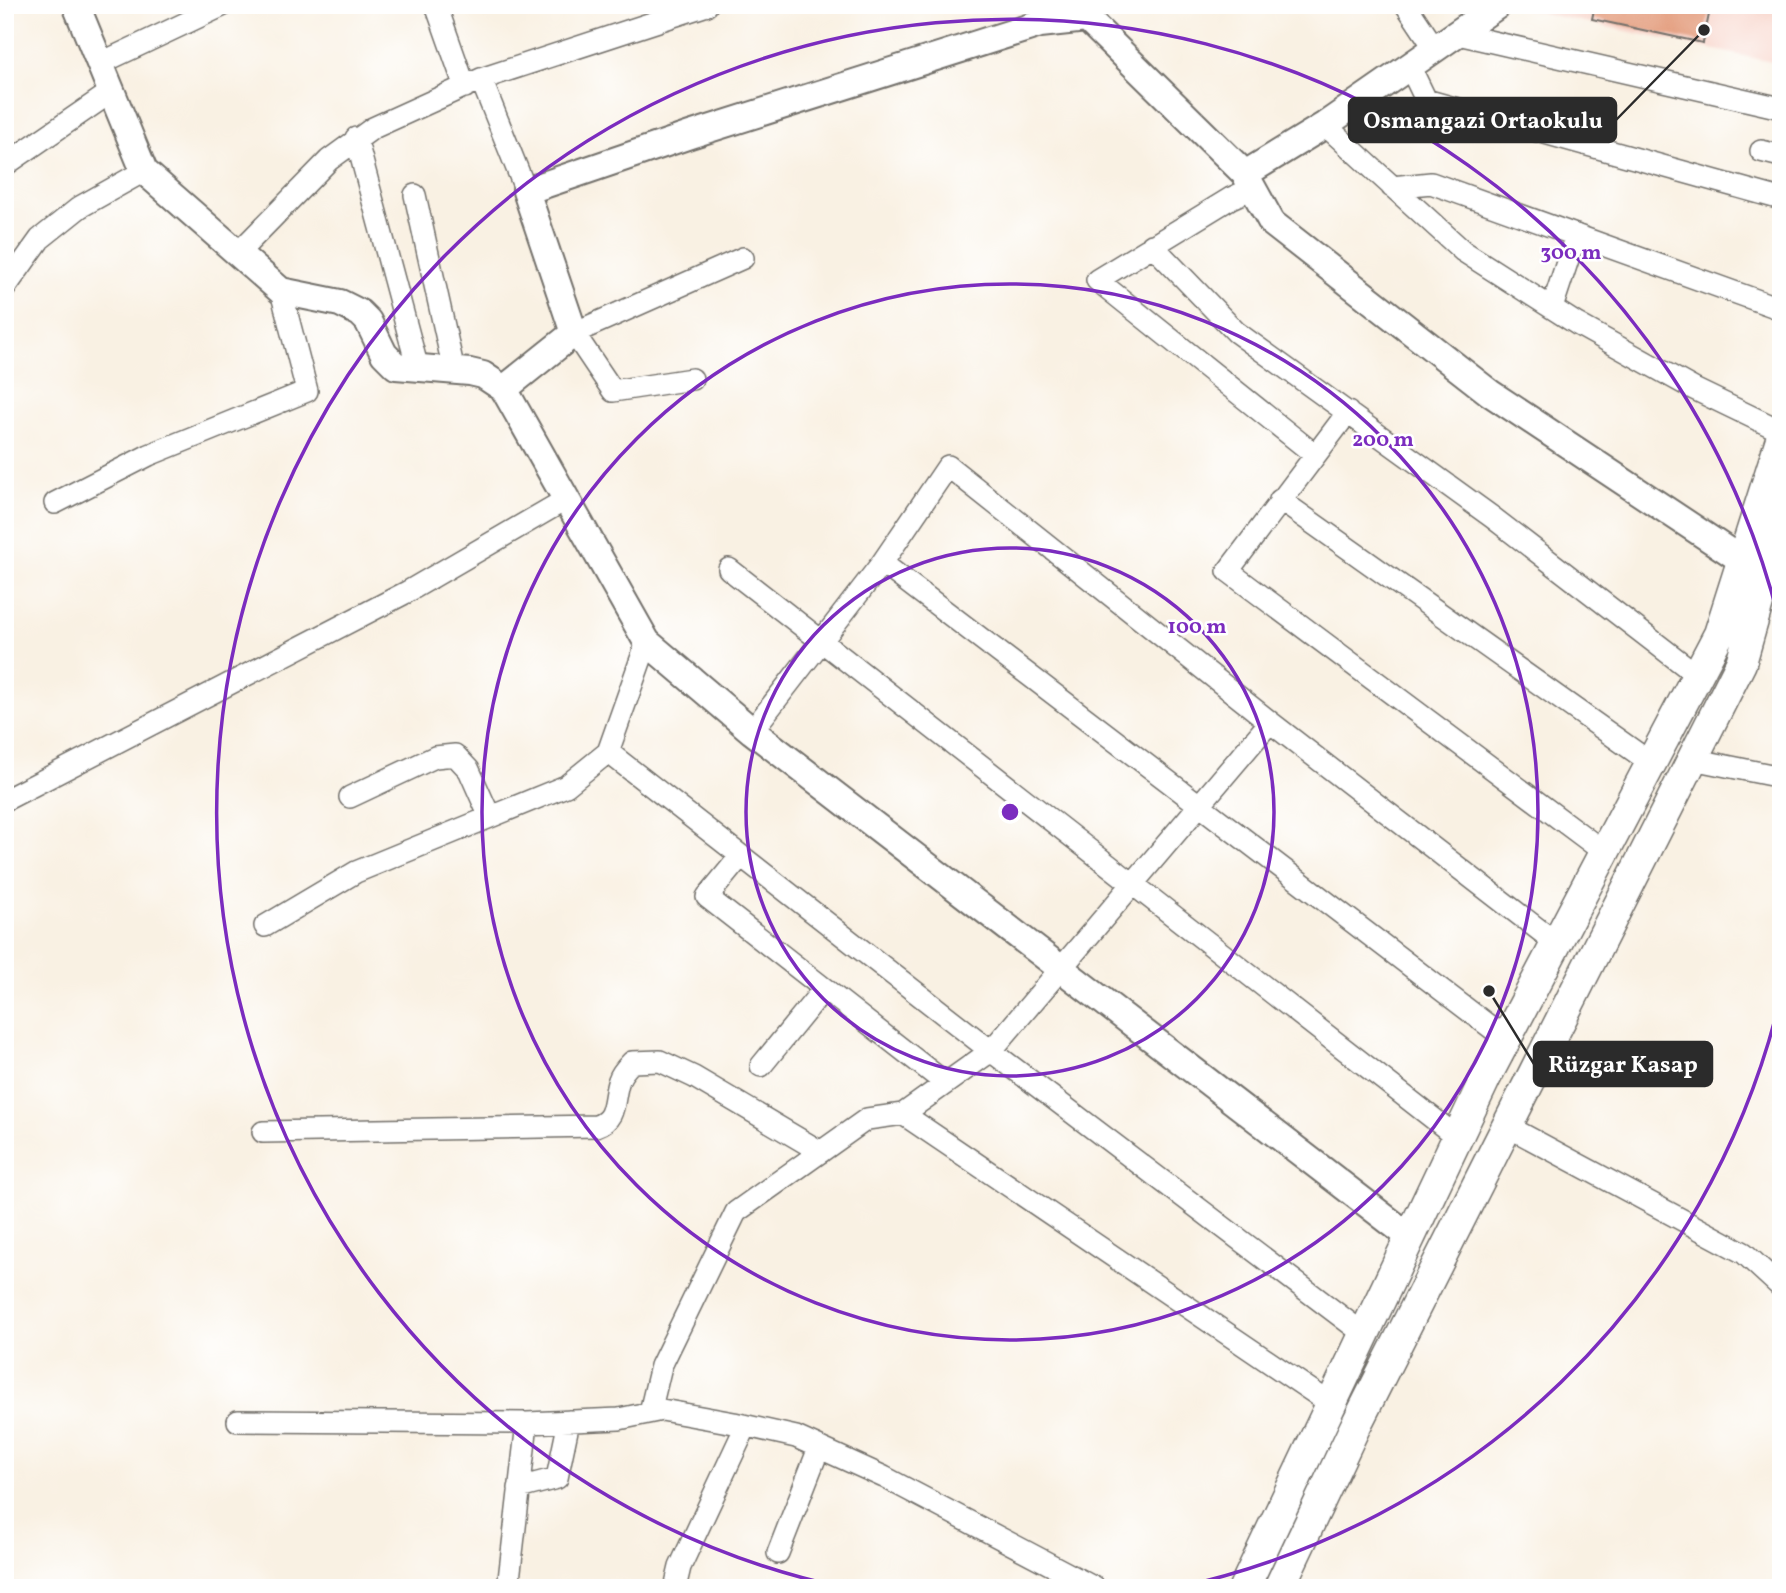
<svg xmlns="http://www.w3.org/2000/svg" width="1786" height="1593" viewBox="0 0 1786 1593" font-family="Vollkorn,serif">
  <rect width="100%" height="100%" fill="#fff"/>
  <filter id="ink" filterUnits="userSpaceOnUse"><feTurbulence type="fractalNoise" baseFrequency=".0143" numOctaves="2"/><feDisplacementMap in="SourceGraphic" scale="14" xChannelSelector="R" yChannelSelector="G"/><feConvolveMatrix kernelMatrix="1 2 1 2 8 2 1 2 1" color-interpolation-filters="sRGB"/></filter>
  <filter id="wash" filterUnits="userSpaceOnUse"><feTurbulence type="fractalNoise" baseFrequency=".00686" numOctaves="4" result="noise"/><feDisplacementMap in="SourceGraphic" scale="28" xChannelSelector="R" yChannelSelector="G"/><feGaussianBlur stdDeviation="1.57" result="paint"/><feColorMatrix in="noise" values="0 0 0 0 0 0 0 0 0 0 0 0 0 0 0 0 0 1.4 0 .05"/><feComposite in="paint" operator="in"/></filter>
  <g filter="url(#wash)">
    <rect width="100%" height="100%" fill="#f9f1e3"/>
    <!-- built -->
    <path fill="#f7d1c6" d="M1529,5H1781V64L1524,9Z"/>
    <g id="blocks">
      <!-- building -->
      <path fill="#e29776" d="M1595,5H1711L1703,43L1592,19Z"/>
    </g>
  </g>
  <g filter="url(#ink)">
    <use href="#blocks" fill-opacity="0" stroke="#73706b" stroke-width="2"/>
    <g fill="none" stroke-linecap="round" stroke-linejoin="round">
      <defs>
        <path id="minor" d="M436,5L465,87
          M1406,5L1436,50
          M1458,34L1781,108
          M99,64L224,5
          M1410,67L1426,100L1781,199
          M481,79L526,191
          M1325,125L1463,251L1577,324L1694,389L1781,431
          M356,138L418,369
          M1761,151L1781,156
          M5,165L111,92
          M1392,187L1431,183L1781,309
          M1251,189L1231,198L1097,280L1314,454
          M415,195L454,371
          M1152,245L1236,332L1492,517L1697,675
          M238,253L329,160L373,128L481,79L707,5
          M5,288L40,239L80,207L144,171
          M1552,308L1576,235
          M692,379L613,391L574,333L743,258
          M1348,412L1228,571L1604,852
          M1280,500L1651,763
          M55,503L149,455L307,391L281,291
          M882,563L1506,1039
          M729,569L1457,1137
          M647,642L608,752L991,1051L1364,1334
          M752,731L882,563L948,466L1270,722L1556,943
          M1692,759L1781,777
          M350,797L435,757L455,755L469,770L489,815
          M5,800L407,592L565,500
          M740,857L707,897L944,1082
          M265,926L356,872L566,786L608,752
          M761,1066L823,990
          M903,1114L1331,1404
          M1507,1126L1744,1253L1781,1287
          M263,1132L596,1126C618,1119 612,1099 619,1080C621,1073 627,1067 632,1062L660,1061L694,1077L821,1152
          M650,1412L661,1366L736,1212L867,1119L903,1114L991,1051L1270,722
          M238,1421L527,1423L619,1419L662,1410L734,1423L796,1437L884,1477L1095,1588
          M519,1488L557,1478L569,1421
          M778,1553L819,1448
          M508,1588L527,1423
          M675,1588L680,1567L746,1426"/>
        <path id="tertiary" d="M76,5L144,171L281,291L340,303L360,313L368,321L384,354L396,366L470,372L483,375L504,389L647,642L752,731L1410,1237
          M1245,174L1272,223L1490,393L1743,561
          M504,389L574,333L526,191L690,135L1040,24L1087,19L1245,174L1325,125L1498,5"/>
        <path id="secondary" d="M1244,1588L1486,1077L1719,634L1781,439
          M1279,1588L1355,1427L1741,663L1781,522"/>
      </defs>
      <!-- minor casing -->
      <use href="#minor" stroke="#73706b" stroke-width="24"/>
      <!-- tertiary casing -->
      <use href="#tertiary" stroke="#73706b" stroke-width="30"/>
      <!-- secondary casing -->
      <use href="#secondary" stroke="#73706b" stroke-width="33"/>
      <!-- minor -->
      <use href="#minor" stroke="#fff" stroke-width="21"/>
      <!-- tertiary -->
      <use href="#tertiary" stroke="#fff" stroke-width="26"/>
      <!-- secondary -->
      <use href="#secondary" stroke="#fff" stroke-width="30"/>
    </g>
  </g>
  <!-- distance rings -->
  <g fill="none" stroke="#7b2cbf" stroke-width="3.5">
    <circle cx="1010" cy="812" r="264"/>
    <circle cx="1010" cy="812" r="528"/>
    <path d="M1779 1004A793 793 0 0 1 1175 1588M845 1588A793 793 0 1 1 1779 620"/>
  </g>
  <circle cx="1010" cy="812" r="10" fill="#7b2cbf" stroke="#fff" stroke-width="3.5"/>
  <g font-size="21" text-anchor="middle" font-weight="bold" fill="#7b2cbf" stroke="#fff" stroke-width="5" stroke-linejoin="round" paint-order="stroke">
    <text x="1571" y="259">300 m</text>
    <text x="1383" y="446">200 m</text>
    <text x="1197" y="633">100 m</text>
  </g>
  <!-- callouts -->
  <path fill="none" stroke="#2b2b2b" stroke-width="2.5" d="M1704 30L1616 120M1489 991L1534 1064"/>
  <g fill="#2b2b2b" stroke="#fff" stroke-width="2.5">
    <circle cx="1704" cy="30" r="7"/>
    <circle cx="1489" cy="991" r="7"/>
  </g>
  <g fill="#2b2b2b" stroke="#2b2b2b" stroke-width="2.5">
    <rect x="1349" y="98" width="267" height="44" rx="7"/>
    <rect x="1534" y="1042" width="178" height="44" rx="7"/>
  </g>
  <g font-size="23" text-anchor="middle" font-weight="bold" fill="#fff">
    <text x="1483" y="128">Osmangazi Ortaokulu</text>
    <text x="1623" y="1072">Rüzgar Kasap</text>
  </g>
  <!-- margin -->
  <rect width="1786" height="1593" fill="none" stroke="#fff" stroke-width="28"/>
</svg>
